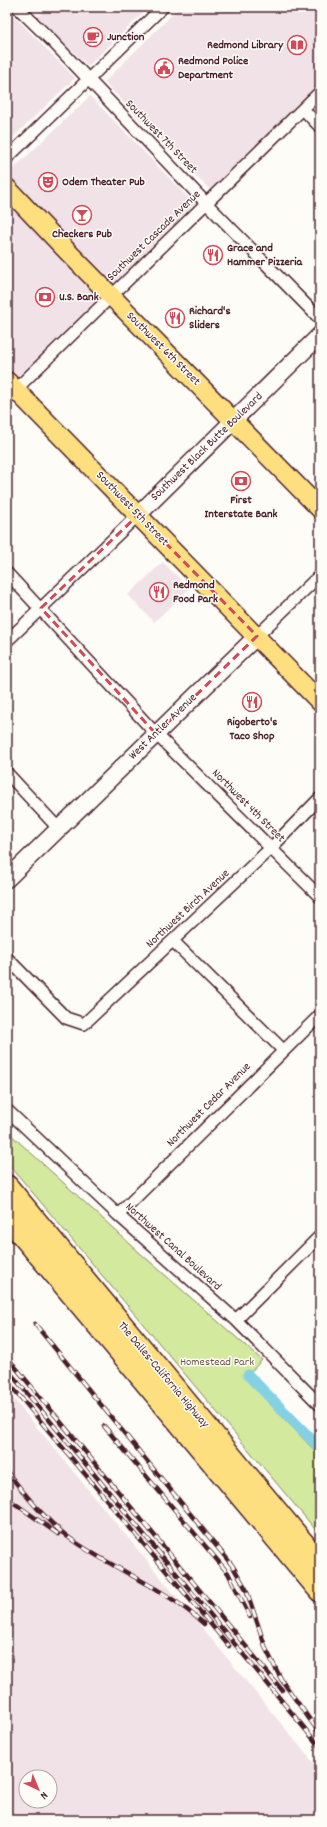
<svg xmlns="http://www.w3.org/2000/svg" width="327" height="1827" viewBox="0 0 327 1827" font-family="Dekko,sans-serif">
  <rect width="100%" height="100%" fill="#fdfcf7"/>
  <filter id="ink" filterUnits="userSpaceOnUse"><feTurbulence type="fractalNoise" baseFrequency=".025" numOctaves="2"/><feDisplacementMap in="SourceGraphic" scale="8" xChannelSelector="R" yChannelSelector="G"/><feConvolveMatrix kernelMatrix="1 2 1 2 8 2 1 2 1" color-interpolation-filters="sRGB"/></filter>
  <g filter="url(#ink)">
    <!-- built -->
    <path fill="#f1e2e7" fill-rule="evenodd" d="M48,7H149L88,66L37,18Z
      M180,7H320V84L211,191L104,82Z
      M7,9L75,78L7,143Z
      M90,96L194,204L18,377L7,366V175Z
      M163,562L189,589L154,622L128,595Z
      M7,1391L320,1771V1820H7ZM26,1777H50V1801H26Z"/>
    <!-- green -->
    <path fill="#d3e99e" stroke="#8e8464" d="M7,1131L140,1253L262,1360L245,1378L320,1456V1535L7,1162Z"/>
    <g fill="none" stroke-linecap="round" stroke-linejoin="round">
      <!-- canal -->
      <path stroke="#85d1e4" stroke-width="11" d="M248,1375L320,1448"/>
      <defs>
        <path id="street" d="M17,7L52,41L206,203L320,319
          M303,109L320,127
          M7,158L163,7
          M7,398L320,92
          M7,573L156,734L320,897
          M257,636L320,575
          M7,641L138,515
          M7,773L58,828
          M173,941L283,1050
          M7,958L66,1018L84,1024L272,847L320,798
          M7,1110L118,1215L236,1320L320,1405
          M118,1215L320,1015
          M236,1320L320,1236"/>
        <path id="secondary" d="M138,515L320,335
          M7,879L257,636"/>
        <path id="primary" d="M7,188L69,253L320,509
          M7,381L320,702"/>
        <path id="highway" d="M7,1186L320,1563
          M7,1217L320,1591"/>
      </defs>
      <!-- street casing -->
      <use href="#street" stroke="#4a1f2b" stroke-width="14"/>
      <!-- secondary casing -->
      <use href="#secondary" stroke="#4a1f2b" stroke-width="19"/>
      <!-- primary casing -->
      <use href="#primary" stroke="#4a1f2b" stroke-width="21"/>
      <!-- highway casing -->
      <use href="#highway" stroke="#4a1f2b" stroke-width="24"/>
      <!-- street -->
      <use href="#street" stroke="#fdfcf7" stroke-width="11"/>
      <!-- secondary -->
      <use href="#secondary" stroke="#fdfcf7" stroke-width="16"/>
      <!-- primary -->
      <use href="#primary" stroke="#fedf80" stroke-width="18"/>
      <!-- highway -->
      <use href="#highway" stroke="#fedf80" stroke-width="21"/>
      <defs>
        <path id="rail" d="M35,1324L232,1565L246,1589L266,1649L281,1679L320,1734
          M7,1357L282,1690
          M7,1369L320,1747
          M7,1381L229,1646
          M104,1426L228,1573L250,1617
          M7,1472C26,1495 44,1519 68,1537C113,1570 162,1585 204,1624
          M7,1498L58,1534"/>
      </defs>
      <!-- rail casing -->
      <use href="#rail" stroke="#4a1f2b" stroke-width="4.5"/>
      <!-- rail -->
      <use href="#rail" stroke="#fdfcf7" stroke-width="3" stroke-dasharray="9" stroke-linecap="butt"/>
    </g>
  </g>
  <!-- marked area -->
  <path fill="none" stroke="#d1495b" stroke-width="3" stroke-dasharray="8 5" stroke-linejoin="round" d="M138,515L257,636L156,734L41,608Z"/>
  <!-- icons -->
  <defs>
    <symbol id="cafe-ring" viewBox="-11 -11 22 22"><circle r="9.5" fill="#fdfcf7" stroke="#d1495b" stroke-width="1.5"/><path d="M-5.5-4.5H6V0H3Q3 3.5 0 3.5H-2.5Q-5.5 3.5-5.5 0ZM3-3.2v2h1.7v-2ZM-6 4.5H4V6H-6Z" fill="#d1495b"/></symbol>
    <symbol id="library-ring" viewBox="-11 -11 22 22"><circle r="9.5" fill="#fdfcf7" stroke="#d1495b" stroke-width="1.5"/><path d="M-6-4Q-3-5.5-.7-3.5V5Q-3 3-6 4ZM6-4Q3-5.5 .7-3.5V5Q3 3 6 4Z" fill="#d1495b"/></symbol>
    <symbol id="civic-ring" viewBox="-11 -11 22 22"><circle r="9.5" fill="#fdfcf7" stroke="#d1495b" stroke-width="1.5"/><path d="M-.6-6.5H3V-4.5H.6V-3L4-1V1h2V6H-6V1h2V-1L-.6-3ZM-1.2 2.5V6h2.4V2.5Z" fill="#d1495b"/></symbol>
    <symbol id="theatre-ring" viewBox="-11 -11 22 22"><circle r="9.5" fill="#fdfcf7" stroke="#d1495b" stroke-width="1.5"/><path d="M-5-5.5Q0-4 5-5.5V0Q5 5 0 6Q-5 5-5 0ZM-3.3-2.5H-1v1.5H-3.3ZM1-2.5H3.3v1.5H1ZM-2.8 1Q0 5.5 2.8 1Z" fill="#d1495b"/></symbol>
    <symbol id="bar-ring" viewBox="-11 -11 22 22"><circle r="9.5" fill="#fdfcf7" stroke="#d1495b" stroke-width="1.5"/><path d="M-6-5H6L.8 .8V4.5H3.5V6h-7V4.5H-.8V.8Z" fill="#d1495b"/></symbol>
    <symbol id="restaurant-ring" viewBox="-11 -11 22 22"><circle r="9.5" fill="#fdfcf7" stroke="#d1495b" stroke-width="1.5"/><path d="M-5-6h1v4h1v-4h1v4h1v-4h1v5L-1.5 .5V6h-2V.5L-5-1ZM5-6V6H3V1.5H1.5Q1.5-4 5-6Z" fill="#d1495b"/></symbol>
    <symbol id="bank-ring" viewBox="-11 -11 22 22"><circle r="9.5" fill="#fdfcf7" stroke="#d1495b" stroke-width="1.5"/><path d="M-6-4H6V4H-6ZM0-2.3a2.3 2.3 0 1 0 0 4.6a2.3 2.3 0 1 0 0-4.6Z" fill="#d1495b"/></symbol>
  </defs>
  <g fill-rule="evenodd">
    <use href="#cafe-ring" x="82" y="26" width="22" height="22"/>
    <use href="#library-ring" x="286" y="34" width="22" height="22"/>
    <use href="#civic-ring" x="153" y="57" width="22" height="22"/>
    <use href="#theatre-ring" x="37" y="171" width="22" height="22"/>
    <use href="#bar-ring" x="71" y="204" width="22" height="22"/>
    <use href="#restaurant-ring" x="202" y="244" width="22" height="22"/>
    <use href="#bank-ring" x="34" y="286" width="22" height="22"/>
    <use href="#restaurant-ring" x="164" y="307" width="22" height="22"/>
    <use href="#bank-ring" x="230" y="470" width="22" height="22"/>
    <use href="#restaurant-ring" x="148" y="581" width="22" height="22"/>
    <use href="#restaurant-ring" x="241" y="691" width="22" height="22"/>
  </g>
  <g text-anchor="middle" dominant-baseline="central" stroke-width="3" stroke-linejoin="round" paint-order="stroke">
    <!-- poi labels -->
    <g font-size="12" font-weight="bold" fill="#4a1f2b" stroke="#fdfcf7" text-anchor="start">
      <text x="107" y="37">Junction</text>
      <text x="283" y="45" text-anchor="end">Redmond Library</text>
      <text x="178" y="61">Redmond Police<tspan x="178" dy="14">Department</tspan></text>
      <text x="62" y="182">Odem Theater Pub</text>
      <text x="82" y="234" text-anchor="middle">Checkers Pub</text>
      <text x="227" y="248">Grace and<tspan x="227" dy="14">Hammer Pizzeria</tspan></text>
      <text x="59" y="297">U.S. Bank</text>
      <text x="189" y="311">Richard's<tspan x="189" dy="14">Sliders</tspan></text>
      <text x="241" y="500" text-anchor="middle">First<tspan x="241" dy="14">Interstate Bank</tspan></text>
      <text x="173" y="585">Redmond<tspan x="173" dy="14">Food Park</tspan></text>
      <text x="252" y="722" text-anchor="middle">Rigoberto's<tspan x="252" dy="14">Taco Shop</tspan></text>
    </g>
    <!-- street labels -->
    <g font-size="12" fill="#4a1f2b" stroke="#fdfcf7">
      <text transform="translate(161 137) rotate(46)">Southwest 7th Street</text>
      <text transform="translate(154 236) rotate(-44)">Southwest Cascade Avenue</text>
      <text transform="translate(163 349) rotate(45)">Southwest 6th Street</text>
      <text transform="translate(207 447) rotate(-44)">Southwest Black Butte Boulevard</text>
      <text transform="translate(132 509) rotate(46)">Southwest 5th Street</text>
      <text transform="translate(163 727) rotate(-44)">West Antler Avenue</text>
      <text transform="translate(248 806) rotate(45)">Northwest 4th Street</text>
      <text transform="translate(188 909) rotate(-43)">Northwest Birch Avenue</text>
      <text transform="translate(209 1105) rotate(-45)">Northwest Cedar Avenue</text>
      <text transform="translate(173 1247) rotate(42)">Northwest Canal Boulevard</text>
      <text transform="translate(163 1375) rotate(50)">The Dalles-California Highway</text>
    </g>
    <!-- park labels -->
    <g font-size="12" fill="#6c5248" stroke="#fdfcf7">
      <text x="217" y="1362">Homestead Park</text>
    </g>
  </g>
  <!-- margin -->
  <rect width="327" height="1827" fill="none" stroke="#fdfcf7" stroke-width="24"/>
  <rect x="12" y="12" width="303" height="1803" fill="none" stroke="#4a1f2b" stroke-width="1.5" filter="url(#ink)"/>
  <!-- north arrow -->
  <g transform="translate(38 1789) rotate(136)"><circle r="19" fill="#fdfcf7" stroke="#b5a4a5"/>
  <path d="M0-3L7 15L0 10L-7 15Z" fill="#d1495b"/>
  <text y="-6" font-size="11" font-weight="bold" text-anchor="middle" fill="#4a1f2b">N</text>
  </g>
</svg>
